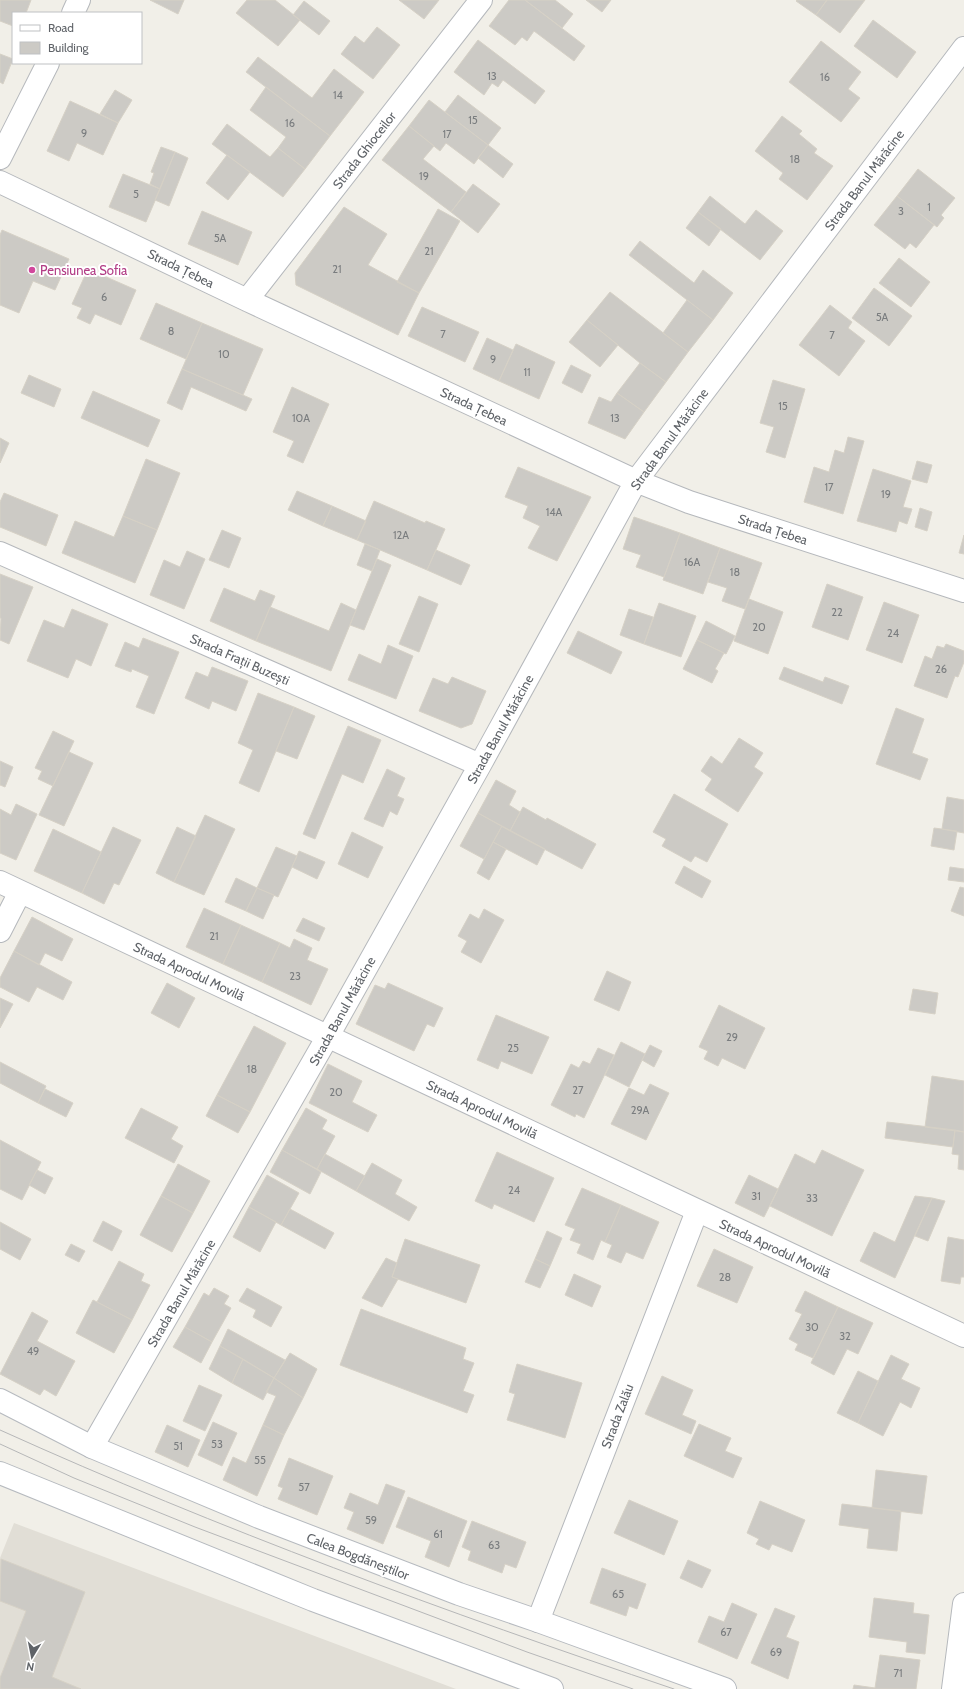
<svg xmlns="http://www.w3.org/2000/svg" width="964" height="1689" viewBox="0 0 964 1689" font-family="Cabin,sans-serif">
  <rect width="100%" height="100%" fill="#f1efe8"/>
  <!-- education -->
  <path fill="#e1ded6" d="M14,1523L456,1689H0V1558Z"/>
  <!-- building -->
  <path fill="#cccac5" stroke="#d6d1c6" d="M0,0H31L26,13H13V26L0,21Z
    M150,0H184L178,14Z
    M247,0H275L300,20L278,46L236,13Z
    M399,0H439L424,19Z
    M509,0H525L585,46L574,61L534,31L527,41L522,37L515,45L489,26Z
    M525,0H555L573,14L562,28Z
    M586,0H611L602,12Z
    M797,0H827L816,15L796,1Z
    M827,0H865L840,33L816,15Z
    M304,1L330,21L319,35L293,15Z
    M873,20L916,52L897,78L854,46Z
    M377,27L400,45L373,79L341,54L355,36L364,43Z
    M478,40L545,91L535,104L503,80L498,87L492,83L484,95L454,72Z
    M821,41L861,72L848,89L860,98L841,122L789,82Z
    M0,54L13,59L3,84L0,82Z
    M258,57L312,98L334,69L364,92L330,136L246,72Z
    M266,87L330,136L305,169L278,148L286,137L250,110Z
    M115,90L132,100L118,123L100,114Z
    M458,95L501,128L488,145L445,112Z
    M429,100L488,145L474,164L446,143L440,151L409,126Z
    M70,101L118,123L103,155L77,143L69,161L47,151Z
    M782,116L802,131L799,134L817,149L814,153L833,166L807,200L779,179L783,173L755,151Z
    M227,124L270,157L278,148L305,169L283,197L212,144Z
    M409,126L434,146L423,159L466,192L451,212L382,160Z
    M488,145L513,164L503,178L478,158Z
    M161,147L175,152L160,189L150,184L154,173L151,172Z
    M175,152L188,158L169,206L155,200Z
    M227,155L250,172L228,200L206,183Z
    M918,169L955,198L941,215L944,218L937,227L897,196Z
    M123,174L160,189L146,222L109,207Z
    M473,184L500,204L478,233L451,212Z
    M710,196L745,224L756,210L783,231L760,260L698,212Z
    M897,196L934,225L916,248L910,243L905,249L874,225Z
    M344,207L387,234L368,265L419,293L398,335L296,285L295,273Z
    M438,209L460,221L419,293L397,282Z
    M202,211L252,232L238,265L188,244Z
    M698,212L721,229L709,246L686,228Z
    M2,230L69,259L55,290L33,281L19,313L0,305V235Z
    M640,241L694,283L703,270L733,293L713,320L629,255Z
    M899,258L930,282L911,307L879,283Z
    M88,269L136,290L121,325L95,314L90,324L77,318L82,308L72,304Z
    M874,288L912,316L889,346L852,318Z
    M610,292L688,352L666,382L640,363L587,320Z
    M687,300L713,320L688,352L663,333Z
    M156,303L202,323L186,359L140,339Z
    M830,305L852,322L848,328L865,341L839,376L799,345Z
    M422,307L479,332L465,362L408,336Z
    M587,320L618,345L600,367L569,342Z
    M202,323L263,349L243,395L182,369Z
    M487,338L513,350L499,381L473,369Z
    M516,344L555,362L539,399L499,381Z
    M640,363L666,382L644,412L617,393Z
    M571,365L591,375L582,393L562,383Z
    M182,369L252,399L246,411L191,387L182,410L167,403Z
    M29,375L61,389L54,407L21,393Z
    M773,380L805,389L785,458L766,452L774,427L760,423Z
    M292,387L329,404L303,463L287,456L294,441L273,432Z
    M93,391L160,420L148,447L81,418Z
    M617,393L644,412L625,439L588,423L599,397L611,402Z
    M848,437L864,441L843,514L804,502L814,467L829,472L835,450L844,453Z
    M0,438L9,443L0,463Z
    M146,459L180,473L157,530L123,516Z
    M917,461L932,465L927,483L912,479Z
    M518,467L591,497L557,561L528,548L540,526L523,518L528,506L505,497Z
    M873,469L911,481L903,507L912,509L907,524L899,521L896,532L857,521Z
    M297,491L332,506L323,526L288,510Z
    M4,493L58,515L46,546L0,527V502Z
    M374,501L425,523L426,521L445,529L427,570L357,540Z
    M332,506L366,521L357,540L323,526Z
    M920,508L932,512L927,531L915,527Z
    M123,516L157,530L135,583L62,553L75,521L114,537Z
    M634,517L680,533L664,577L636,567L641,555L623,549Z
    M222,530L241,538L229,568L209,560Z
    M680,533L720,548L703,594L663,580Z
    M964,535V554L959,553Z
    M365,544L380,550L372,571L357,565Z
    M720,548L762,563L745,609L722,601L727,588L708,582Z
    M436,550L470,565L461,585L427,570Z
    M187,551L205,559L184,609L150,595L164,560L180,567Z
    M377,559L391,565L364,630L350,625Z
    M0,574L33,587L9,644L0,640L1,618H0Z
    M827,584L863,597L848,640L812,627Z
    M224,588L255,601L260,590L275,596L256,641L210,621Z
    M419,596L438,604L419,652L399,644Z
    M749,599L783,612L768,654L734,641Z
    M884,602L919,615L902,663L866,650Z
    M341,603L356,610L331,671L256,641L270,607L329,631Z
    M659,603L696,616L681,657L644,644Z
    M72,609L108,624L91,666L76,659L68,678L27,661L44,620L64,628Z
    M629,609L653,617L644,644L620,635Z
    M706,621L735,636L726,654L697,640Z
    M578,631L622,652L611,674L567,653Z
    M143,638L179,652L154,714L136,707L149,676L132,669L131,672L115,666L125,642L139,648Z
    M697,640L724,653L715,669L718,671L712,683L683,669Z
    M946,644L964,651V662L958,677L955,676L947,698L914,686L925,656L932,659L937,646L944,648Z
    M388,645L413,656L396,699L348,680L359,654L381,664Z
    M212,667L248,681L236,711L212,701L209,709L185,698L196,672L208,677Z
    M784,667L823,682L825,677L849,686L842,704L779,679Z
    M452,677L486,691L472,724L461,728L419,711L433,678L448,684Z
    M258,693L294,707L259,792L239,783L253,750L238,743Z
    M294,707L315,716L297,759L276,751Z
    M896,708L924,719L912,753L928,759L920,780L876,764Z
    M348,726L381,740L363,783L342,774L315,839L303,834Z
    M53,731L74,741L53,786L38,779L42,771L35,768Z
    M739,738L763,753L754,767L763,773L738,812L705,790L712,779L701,771L711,756L722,764Z
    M69,752L93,763L64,826L39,815Z
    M0,761L13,767L5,787L0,785Z
    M387,769L405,778L397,796L404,799L397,815L390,811L383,827L364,819Z
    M496,780L516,791L509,805L520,812L510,831L478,813Z
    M674,794L728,824L707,862L695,856L691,862L662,846L666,839L653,832Z
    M947,797L964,800V833L942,829Z
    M16,804L37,814L16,860L0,853V809L11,815Z
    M523,807L546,820L547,818L596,844L582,869L510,831Z
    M478,813L502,826L484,859L460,846Z
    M205,815L235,829L204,895L174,882Z
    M502,826L545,849L537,865L493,842Z
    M113,827L141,840L119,885L114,883L104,904L82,893Z
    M177,827L196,836L174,882L156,873Z
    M934,828L957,831L954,850L931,846Z
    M53,829L101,852L82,893L34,871Z
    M352,832L383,847L368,878L338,864Z
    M493,842L506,849L489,880L477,873Z
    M276,847L297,856L278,897L257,888Z
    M299,851L325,862L317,879L292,867Z
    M684,866L711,881L702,898L675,883Z
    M950,867L964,869V882L948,880Z
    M236,878L257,888L246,911L225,902Z
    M960,887L964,888V916L951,911Z
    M257,888L274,895L263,919L246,911Z
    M204,908L241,925L223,964L186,947Z
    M484,909L504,920L481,963L461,952L467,941L458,936L470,914L479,919Z
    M32,917L73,939L62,961L45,953L39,965L14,951Z
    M303,918L325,928L319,941L296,931Z
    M241,925L280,943L262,982L223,964Z
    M294,939L312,948L307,960L328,969L311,1005L262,982L280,943L290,948Z
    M14,951L72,982L63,1000L37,987L29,1002L0,987V978Z
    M607,971L631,982L619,1011L594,1000Z
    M167,983L195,998L179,1028L151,1013Z
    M388,983L443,1008L434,1027L427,1024L414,1051L356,1024L375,985L385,989Z
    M913,989L938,993L935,1014L909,1010Z
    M0,998L13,1004L0,1028Z
    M719,1005L765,1028L745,1069L722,1058L718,1066L704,1059L708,1051L699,1047Z
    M496,1015L549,1037L532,1074L501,1061L498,1069L477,1060Z
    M254,1026L286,1043L250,1112L217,1095Z
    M621,1042L645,1054L629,1087L605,1075Z
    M650,1045L662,1051L654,1067L642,1060Z
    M598,1048L614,1055L584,1118L576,1114L575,1117L551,1105L571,1064L579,1068L583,1061L590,1064Z
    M0,1062L46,1086L38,1103L0,1083Z
    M328,1064L362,1081L352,1102L377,1115L368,1132L309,1103Z
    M932,1076L964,1081V1132L925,1127Z
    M650,1084L669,1093L646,1140L611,1124L629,1088L644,1095Z
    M45,1089L73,1103L66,1117L38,1103Z
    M217,1095L250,1112L238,1133L206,1116Z
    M141,1108L178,1127L171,1139L183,1146L174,1163L125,1138Z
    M306,1108L327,1120L322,1129L335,1136L317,1169L282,1150Z
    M887,1122L955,1130L953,1147L885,1138Z
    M955,1130L964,1132V1170L958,1169L959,1155L952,1154Z
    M0,1140L41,1162L22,1200L0,1189Z
    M282,1150L321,1172L310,1194L270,1172Z
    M822,1150L864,1170L832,1236L770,1206L795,1154L815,1164Z
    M497,1152L554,1178L534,1222L494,1204L492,1209L475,1201Z
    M325,1154L365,1176L356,1191L317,1169Z
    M372,1163L402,1180L395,1194L417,1207L409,1221L356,1191Z
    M178,1164L210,1181L193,1213L161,1196Z
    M37,1170L53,1178L45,1194L29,1185Z
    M267,1175L299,1193L281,1225L249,1207Z
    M749,1175L778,1189L764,1217L735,1203Z
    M582,1188L621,1205L605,1242L601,1240L593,1260L577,1253L581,1244L570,1240L575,1229L565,1225Z
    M161,1196L193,1213L172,1252L140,1235Z
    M915,1196L932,1198L895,1278L860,1261L874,1232L895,1242Z
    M932,1198L945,1201L928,1241L915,1236Z
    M621,1205L659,1222L643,1259L626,1252L621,1263L607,1257L612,1245L605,1242Z
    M249,1207L276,1222L260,1252L233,1237Z
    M290,1209L334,1233L325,1249L281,1225Z
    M103,1221L122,1231L112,1251L93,1241Z
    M0,1222L31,1239L20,1260L0,1249Z
    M547,1231L562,1238L550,1266L535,1259Z
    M948,1237L964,1240V1277H961L960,1284L941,1281Z
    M405,1239L480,1265L466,1303L392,1277Z
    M71,1244L85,1251L79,1262L65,1255Z
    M714,1249L753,1267L737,1303L697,1286Z
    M386,1258L397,1263L392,1277L398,1279L382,1307L362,1298Z
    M535,1259L550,1266L540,1288L525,1282Z
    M119,1261L144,1274L141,1281L150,1285L132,1320L97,1302Z
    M574,1274L601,1286L592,1307L565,1295Z
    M214,1288L229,1296L224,1304L231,1308L212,1342L185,1327L204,1293L209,1296Z
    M247,1288L282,1307L271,1327L253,1317L256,1310L239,1301Z
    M805,1291L838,1307L813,1358L795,1350L798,1344L789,1339L802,1314L795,1311Z
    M93,1300L132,1320L114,1353L76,1333Z
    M838,1307L873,1323L858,1354L847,1349L834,1375L811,1363Z
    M361,1309L466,1348L463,1359L474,1363L463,1391L474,1395L467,1413L340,1365Z
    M32,1312L48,1321L37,1341L75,1361L56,1396L44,1389L40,1395L0,1374Z
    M185,1327L212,1342L201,1363L173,1347Z
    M228,1329L285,1360L274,1378L220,1346Z
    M220,1346L243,1359L232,1383L209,1369Z
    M290,1353L317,1369L303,1398L274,1378Z
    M891,1355L909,1364L901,1379L920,1388L911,1408L900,1402L883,1436L858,1423Z
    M243,1359L274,1378L263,1400L232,1383Z
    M517,1364L582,1383L565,1438L507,1420L515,1394L509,1392Z
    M858,1371L878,1381L858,1423L837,1413Z
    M662,1376L693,1390L682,1415L696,1421L691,1434L645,1414Z
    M274,1378L303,1398L284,1435L263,1425L276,1396L266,1392Z
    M199,1385L222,1395L205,1431L183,1421Z
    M213,1422L237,1433L222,1466L198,1455Z
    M699,1424L731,1438L725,1451L742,1458L733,1478L684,1456Z
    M167,1425L200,1440L188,1467L155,1452Z
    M263,1425L284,1435L257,1496L223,1480L233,1457L246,1463Z
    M289,1458L333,1476L317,1515L278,1499L283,1488L278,1486Z
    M876,1470L927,1476L922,1514L872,1508Z
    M386,1484L405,1491L383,1544L347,1529L354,1512L344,1508L350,1493L378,1505Z
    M408,1497L467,1521L449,1567L425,1557L431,1541L396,1527Z
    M629,1500L678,1521L664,1555L614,1533Z
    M760,1501L805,1520L792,1552L772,1544L769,1550L756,1544L759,1539L747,1533Z
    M842,1504L901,1511L897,1551L867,1548L869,1529L839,1525Z
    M472,1521L526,1542L516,1568L505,1564L502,1573L468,1560L471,1551L462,1547Z
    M1,1559L85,1592L52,1677L81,1689H0V1678L26,1611L0,1601Z
    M688,1560L711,1570L702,1588L680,1578Z
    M602,1568L646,1584L637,1609L629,1606L626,1616L590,1603Z
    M874,1598L914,1603L913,1613L929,1615L925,1654L906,1652L907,1642L869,1637Z
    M732,1603L757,1614L737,1659L698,1642L709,1616L724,1622Z
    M775,1608L795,1616L786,1637L799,1642L788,1679L751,1663Z
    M880,1655L920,1660L916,1689H853L854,1685L875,1688Z"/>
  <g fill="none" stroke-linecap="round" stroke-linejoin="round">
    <defs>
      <path id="minor" d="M73,13L79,0
        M0,158L48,63
        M0,182L247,300L636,481L689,502L964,591
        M247,300L481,0
        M0,553L480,765
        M0,882L964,1336
        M0,931L20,892
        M92,1447L328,1036L480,765L636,481L964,48
        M538,1621L697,1211
        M953,1689L964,1604"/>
      <path id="secondary" d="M0,1400L92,1447L259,1517L459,1594L538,1621L725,1689
        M0,1473L313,1600L552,1689"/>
    </defs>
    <!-- minor casing -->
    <use href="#minor" stroke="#b5b8bc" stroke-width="24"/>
    <!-- secondary casing -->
    <use href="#secondary" stroke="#b6babf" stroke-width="24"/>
    <!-- minor -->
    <use href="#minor" stroke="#fff" stroke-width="22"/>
    <!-- secondary -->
    <use href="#secondary" stroke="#fff" stroke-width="22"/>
    <!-- tram -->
    <path stroke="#b6b7b8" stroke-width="1" d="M0,1430C219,1529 446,1612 674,1689
      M0,1444L74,1478L195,1527L527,1652L633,1689"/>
  </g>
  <!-- markers -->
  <circle fill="#d1479c" stroke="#fff" stroke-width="1.5" cx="32" cy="270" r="4"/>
  <g text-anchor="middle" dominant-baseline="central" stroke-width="4" stroke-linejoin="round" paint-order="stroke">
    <!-- number labels -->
    <g font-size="11" fill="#7a7d7f">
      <text x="492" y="76">13</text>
      <text x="825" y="77">16</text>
      <text x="338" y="95">14</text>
      <text x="473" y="120">15</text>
      <text x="290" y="123">16</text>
      <text x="84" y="133">9</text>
      <text x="447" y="134">17</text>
      <text x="795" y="159">18</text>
      <text x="424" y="176">19</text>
      <text x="136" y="194">5</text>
      <text x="929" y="207">1</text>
      <text x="901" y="211">3</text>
      <text x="220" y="238">5A</text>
      <text x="429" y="251">21</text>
      <text x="337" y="269">21</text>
      <text x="104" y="297">6</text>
      <text x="882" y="317">5A</text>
      <text x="171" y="331">8</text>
      <text x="443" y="334">7</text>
      <text x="832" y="335">7</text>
      <text x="224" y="354">10</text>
      <text x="493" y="359">9</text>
      <text x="527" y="372">11</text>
      <text x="783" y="406">15</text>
      <text x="301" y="418">10A</text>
      <text x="615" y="418">13</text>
      <text x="829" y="487">17</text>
      <text x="886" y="494">19</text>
      <text x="554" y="512">14A</text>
      <text x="401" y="535">12A</text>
      <text x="692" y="562">16A</text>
      <text x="735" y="572">18</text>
      <text x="837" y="612">22</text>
      <text x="759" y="627">20</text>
      <text x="893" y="633">24</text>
      <text x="941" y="669">26</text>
      <text x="214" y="936">21</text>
      <text x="295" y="976">23</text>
      <text x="732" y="1037">29</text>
      <text x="513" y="1048">25</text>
      <text x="252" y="1069">18</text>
      <text x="578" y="1090">27</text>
      <text x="336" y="1092">20</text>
      <text x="640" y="1110">29A</text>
      <text x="514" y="1190">24</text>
      <text x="756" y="1196">31</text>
      <text x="812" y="1198">33</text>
      <text x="725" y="1277">28</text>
      <text x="812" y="1327">30</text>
      <text x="845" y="1336">32</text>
      <text x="33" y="1351">49</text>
      <text x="217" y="1444">53</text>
      <text x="178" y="1446">51</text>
      <text x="260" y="1460">55</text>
      <text x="304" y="1487">57</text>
      <text x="371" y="1520">59</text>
      <text x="438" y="1534">61</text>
      <text x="494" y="1545">63</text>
      <text x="618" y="1594">65</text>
      <text x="726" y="1632">67</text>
      <text x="776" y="1652">69</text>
      <text x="898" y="1673">71</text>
    </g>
    <!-- street labels -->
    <g font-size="13" fill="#5f6368" stroke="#fff">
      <text transform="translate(364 150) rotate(-52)">Strada Ghioceilor</text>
      <text transform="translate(864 180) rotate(-53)">Strada Banul Mărăcine</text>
      <text transform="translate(181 268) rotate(26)">Strada Țebea</text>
      <text transform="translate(474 406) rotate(25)">Strada Țebea</text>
      <text transform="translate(669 439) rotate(-54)">Strada Banul Mărăcine</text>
      <text transform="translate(773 529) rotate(18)">Strada Țebea</text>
      <text transform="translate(240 659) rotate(24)">Strada Frații Buzești</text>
      <text transform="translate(500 729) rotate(-61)">Strada Banul Mărăcine</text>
      <text transform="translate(189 971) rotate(25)">Strada Aprodul Movilă</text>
      <text transform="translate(342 1011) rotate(-61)">Strada Banul Mărăcine</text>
      <text transform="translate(482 1109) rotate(25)">Strada Aprodul Movilă</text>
      <text transform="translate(775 1248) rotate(25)">Strada Aprodul Movilă</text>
      <text transform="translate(181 1293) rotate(-60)">Strada Banul Mărăcine</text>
      <text transform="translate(617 1416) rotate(-69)">Strada Zalău</text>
      <text transform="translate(358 1556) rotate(21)">Calea Bogdăneștilor</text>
    </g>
    <!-- hotel labels -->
    <g font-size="13" fill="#b23c85" stroke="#fff" text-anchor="start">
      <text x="40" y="270">Pensiunea Sofia</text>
    </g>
  </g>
  <!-- legend -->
  <rect x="12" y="12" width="130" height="52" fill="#ffffff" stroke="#bfc1c3"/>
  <rect x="20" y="25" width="20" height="6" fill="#ffffff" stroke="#bfc1c3"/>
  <text x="48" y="32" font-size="12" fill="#5f6368">Road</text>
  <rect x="20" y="42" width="20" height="12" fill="#cccac5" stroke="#bfc1c3"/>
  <text x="48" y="52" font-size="12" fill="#5f6368">Building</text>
  <!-- north arrow -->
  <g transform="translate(32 1657) rotate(190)" stroke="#ffffff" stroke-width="3" paint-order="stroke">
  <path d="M0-3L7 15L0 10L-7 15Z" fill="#5f6368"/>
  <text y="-6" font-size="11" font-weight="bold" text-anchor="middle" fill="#5f6368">N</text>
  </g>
</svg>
